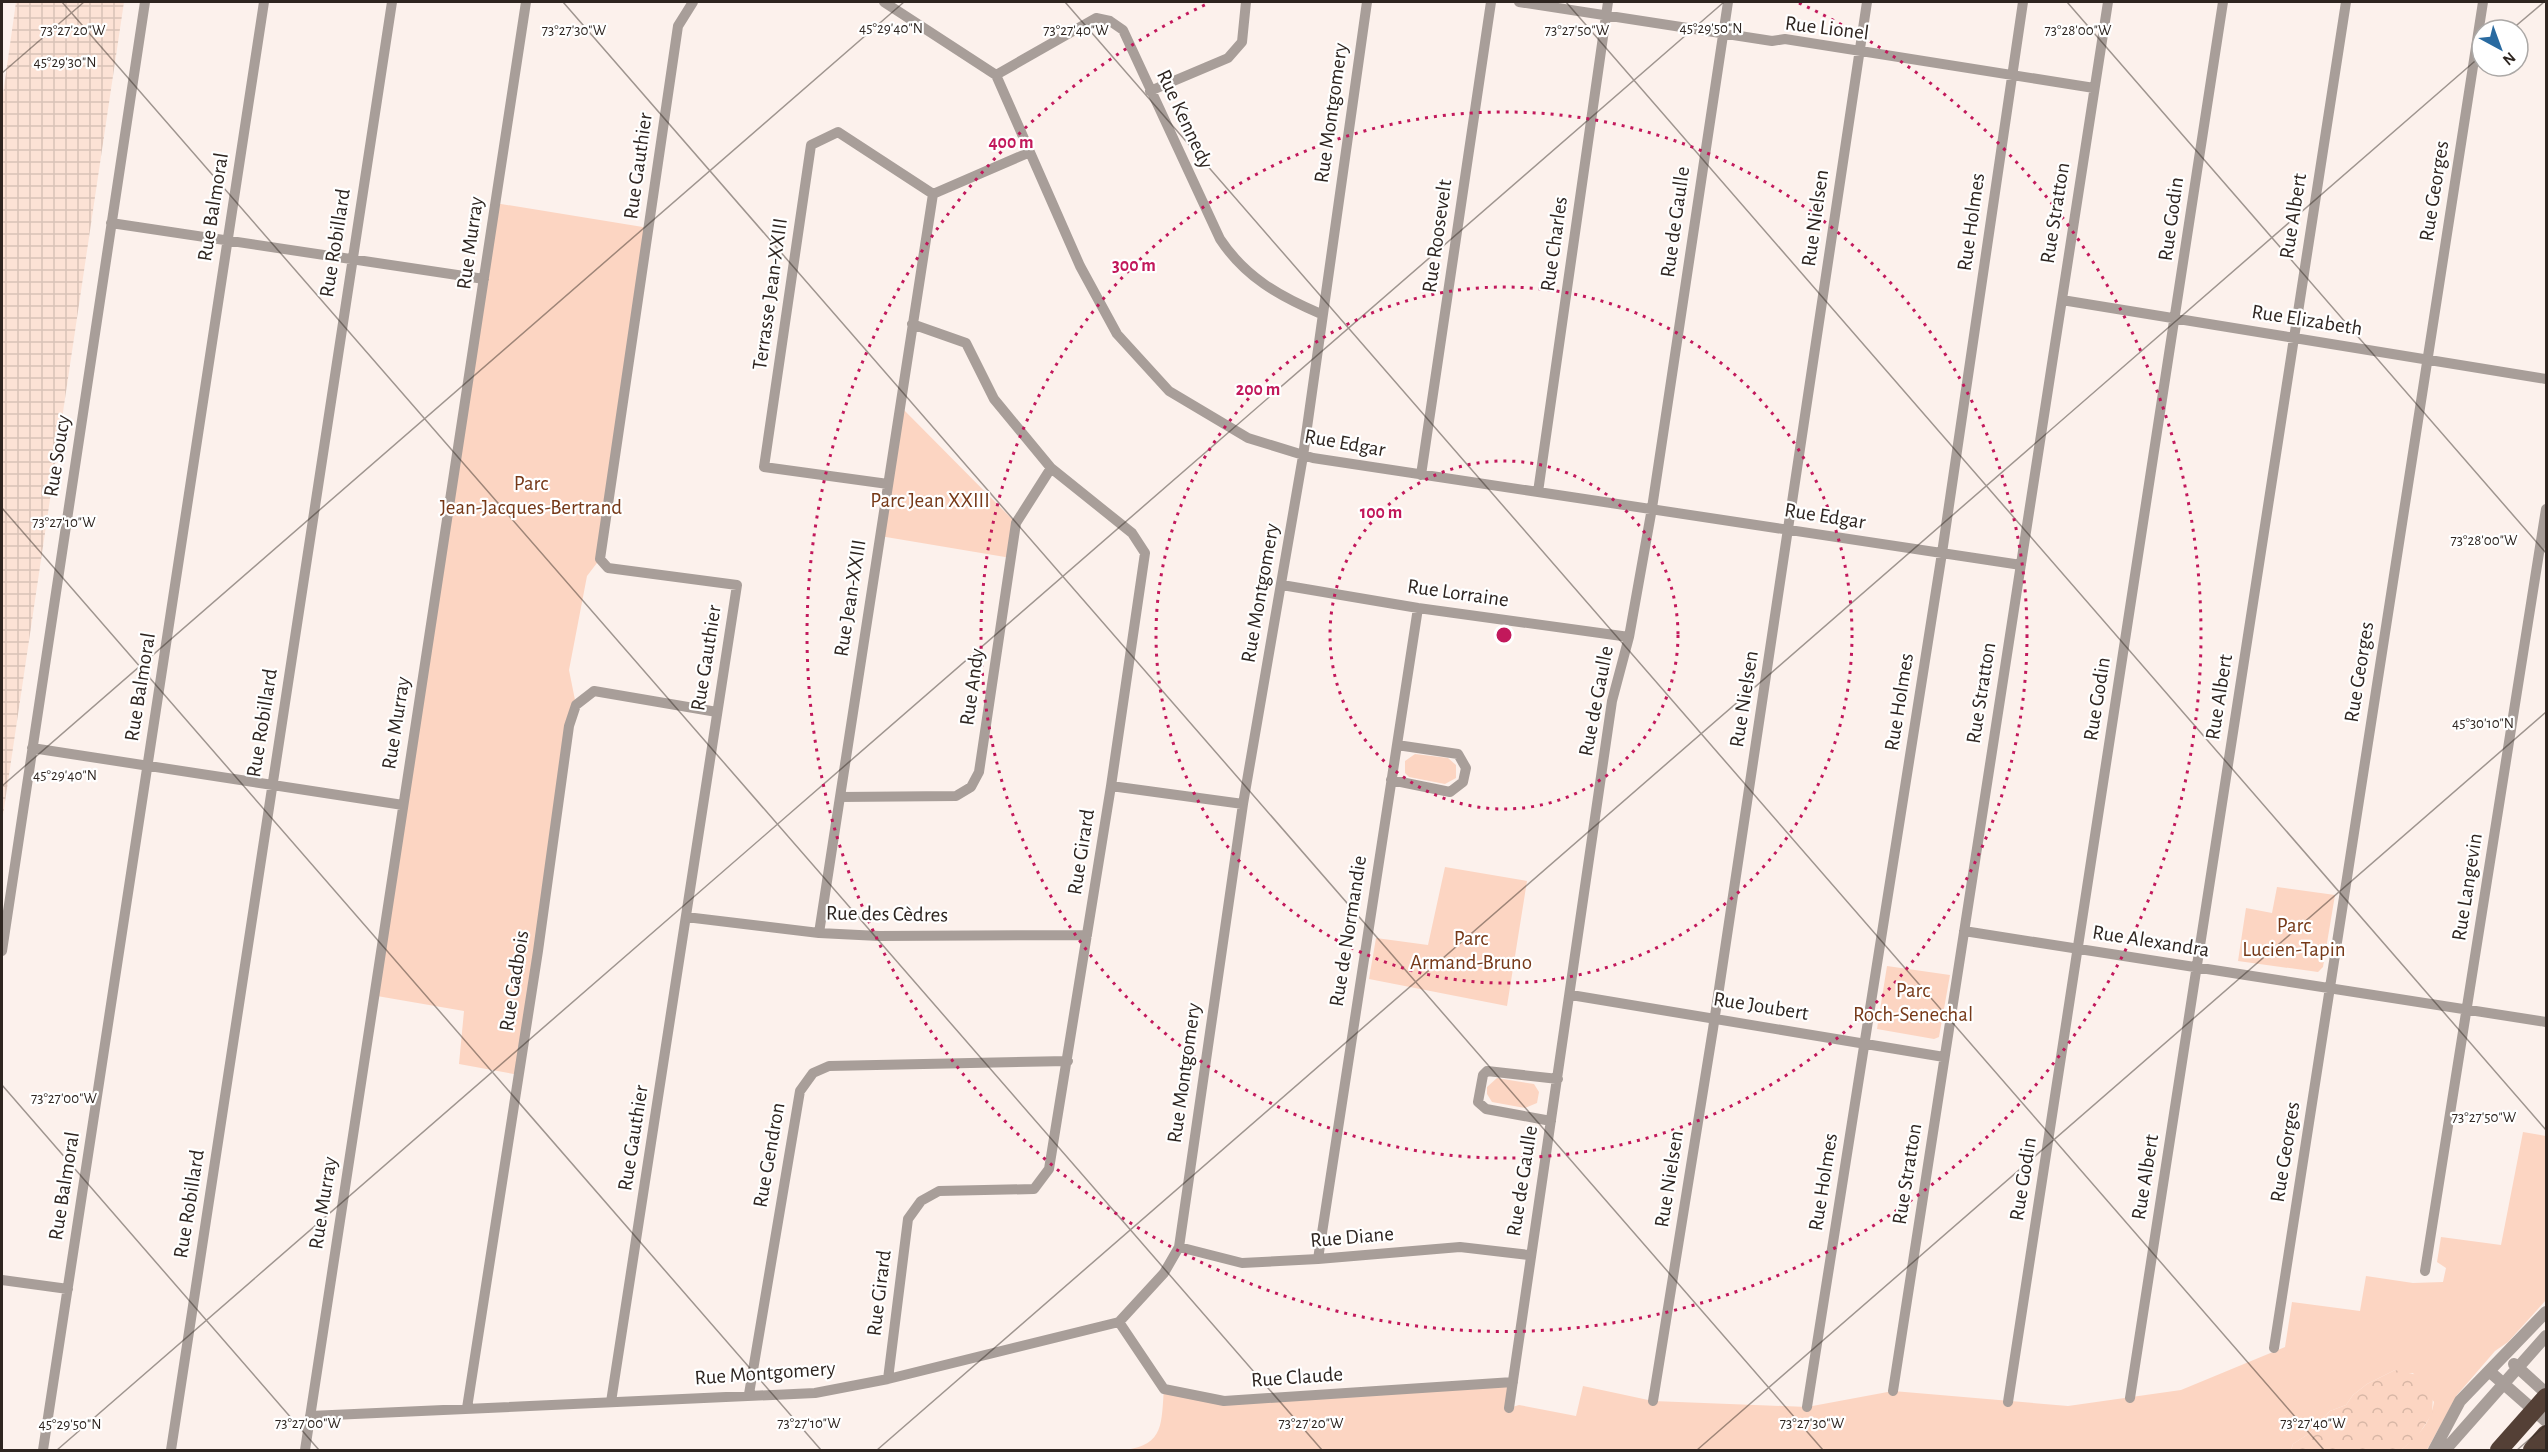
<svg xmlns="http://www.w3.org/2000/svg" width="2548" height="1452" viewBox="0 0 2548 1452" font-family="'Alegreya Sans',sans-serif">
  <defs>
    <pattern id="industrial-grid" width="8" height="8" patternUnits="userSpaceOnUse" patternTransform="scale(1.5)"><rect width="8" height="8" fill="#fce2d5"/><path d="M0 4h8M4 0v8" fill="none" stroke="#d8c2b7"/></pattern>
    <pattern id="forest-crowns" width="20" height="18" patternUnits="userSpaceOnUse" patternTransform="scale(1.5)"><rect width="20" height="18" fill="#fcd5c2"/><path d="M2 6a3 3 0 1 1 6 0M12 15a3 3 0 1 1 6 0" fill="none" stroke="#d8b7a6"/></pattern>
  </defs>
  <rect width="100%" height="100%" fill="#fcf1ec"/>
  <!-- industrial -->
  <path fill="url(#industrial-grid)" d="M16,2H124L2,822V101Z"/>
  <!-- green -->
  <path fill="#fcd5c2" d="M495,203L649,228L600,559L587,576L569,670L576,705L519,1075L459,1064L464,1011L377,996Z
    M900,406L1016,523L1011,558L880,536Z
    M1415,754L1448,758L1456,765V778L1445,784L1409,777L1405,773V761Z
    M1445,867L1527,881L1507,1006L1369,979L1376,938L1428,945Z
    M2277,887L2335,895L2323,967L2318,972L2238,961L2246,908L2272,913Z
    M1887,966L1950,975L1939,1037L1934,1039L1877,1029Z
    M1497,1078L1534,1084L1539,1092L1537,1103L1525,1108L1492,1102L1487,1094V1087Z
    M2523,1132L2546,1136V1300L2508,1342L2495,1351L2457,1395L2427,1450H2401C2417,1437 2431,1423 2434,1402L2413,1373L2405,1374L2395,1370L2367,1384L2353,1395L2346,1405L2330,1411L2310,1433L2293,1444L2291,1450H1125C1165,1445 1161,1422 1164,1389L1224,1401L1513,1382L1509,1408L1519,1405L1576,1416L1583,1386L1653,1401L1807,1407L1893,1391L2068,1406L2181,1390L2285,1347L2292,1302L2360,1311L2366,1276L2413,1283L2443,1282L2446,1268L2437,1262L2441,1237L2501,1245Z"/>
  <!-- forest -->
  <path fill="url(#forest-crowns)" d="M2395,1370L2422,1376L2433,1395L2432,1414L2417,1437L2401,1450H2291L2293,1444L2310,1433L2330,1411L2346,1405L2353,1395L2367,1384Z"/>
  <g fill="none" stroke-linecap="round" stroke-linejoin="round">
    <!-- minor -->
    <path stroke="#a89e99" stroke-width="10" d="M884,2L996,75L1080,266L1117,334L1169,391L1248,438L1313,458L2021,565
      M1519,2L1772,41L1785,39L2094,88
      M996,75L1096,18L1110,21L1123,30L1220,239C1245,277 1279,296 1321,314
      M1150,91L1228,58L1242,42L1246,2
      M933,194L1028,153
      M111,223L484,279
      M2062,300L2546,379
      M1421,475L1491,2
      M888,484L764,467L811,145L838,132L933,194
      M1538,492L1608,2
      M1282,585L1418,608L1629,637
      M32,748L403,805
      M1391,780L1450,792L1463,782L1466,768L1458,754L1397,745
      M1111,786L1243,804
      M840,797L956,796L971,787L979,772L1016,523L1051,468
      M686,917L819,933L879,936L1087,935
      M1964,931L2546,1022
      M819,933L933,194
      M2,951L145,2
      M1571,995L1944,1057
      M1551,1121L1486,1109L1478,1102L1483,1075L1487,1071L1558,1079
      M1179,1247L1242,1263L1318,1259L1460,1247L1529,1255
      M1318,1259L1418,608
      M2425,1271L2546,509
      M2,1280L68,1289
      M1119,1322L1164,1389L1224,1401L1513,1382
      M2274,1348L2483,2
      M888,1379L908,1219L921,1201L939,1191L1034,1189L1049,1169L1111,786L1145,553L1132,533L1051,468L994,399L966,343L912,324
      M1893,1391L2108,2
      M749,1394L800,1091L813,1073L829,1066L1068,1061
      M2130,1398L2346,2
      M1653,1401L1713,1029L1867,2
      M611,1402L737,585L608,568L600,559L678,26L693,2
      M2008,1402L2223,2
      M1807,1407L1942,553L2023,2
      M467,1408L538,951L569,726L576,705L594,691L717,712
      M1509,1408L1612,701L1629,637L1652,508L1728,2
      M310,1416L815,1393L888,1379L1119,1322L1164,1273L1179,1247L1243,804L1303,456L1367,2
      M43,1450L264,2
      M171,1450L392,2
      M305,1450L526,2"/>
    <!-- tertiary -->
    <path stroke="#a89e99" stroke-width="12" d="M2514,1364L2546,1393
      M2489,1371L2546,1421
      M2434,1450L2460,1401L2546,1312
      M2445,1450L2546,1336"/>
    <!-- motorway -->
    <path stroke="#544036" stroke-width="18" d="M2499,1450L2546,1397
      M2532,1450L2546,1434"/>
  </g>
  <!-- ticks -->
  <path fill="none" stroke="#2e2520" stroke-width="1.5" stroke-opacity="0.45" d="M62,2L1322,1450M563,2L1823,1450M1065,2L2324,1450M1566,2L2546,1130M2067,2L2546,553M2511,30L2544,2M2,73L84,2M2,508L821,1450M2,786L904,2M2,1085L319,1450M57,1450L1724,2M877,1450L2482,55M1697,1450L2546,712M2517,1450L2546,1425"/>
  <!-- distance rings -->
  <g fill="none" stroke="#c2185b" stroke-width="3" stroke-dasharray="3 6">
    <circle cx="1504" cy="635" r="174"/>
    <circle cx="1504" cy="635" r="348"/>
    <circle cx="1504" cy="635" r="523"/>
    <path d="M1799 3A697 697 0 1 1 1209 3"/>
  </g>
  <g text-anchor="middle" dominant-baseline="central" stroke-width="4.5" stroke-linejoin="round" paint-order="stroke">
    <!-- street labels -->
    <g font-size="21" fill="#2e2520" stroke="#fff">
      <text transform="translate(1827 28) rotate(7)">Rue Lionel</text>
      <text transform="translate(1331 113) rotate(-82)">Rue Montgomery</text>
      <text transform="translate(1185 119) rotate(65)">Rue Kennedy</text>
      <text transform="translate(638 166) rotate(-82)">Rue Gauthier</text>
      <text transform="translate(2434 191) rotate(-81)">Rue Georges</text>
      <text transform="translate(213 207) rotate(-81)">Rue Balmoral</text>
      <text transform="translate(2055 213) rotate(-81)">Rue Stratton</text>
      <text transform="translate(2293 216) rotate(-81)">Rue Albert</text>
      <text transform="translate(1815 218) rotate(-82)">Rue Nielsen</text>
      <text transform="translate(2171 219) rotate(-82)">Rue Godin</text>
      <text transform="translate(1675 222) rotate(-82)">Rue de Gaulle</text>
      <text transform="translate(1971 222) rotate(-82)">Rue Holmes</text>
      <text transform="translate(1437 236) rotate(-82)">Rue Roosevelt</text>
      <text transform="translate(335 243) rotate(-81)">Rue Robillard</text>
      <text transform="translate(470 243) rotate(-82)">Rue Murray</text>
      <text transform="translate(1554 244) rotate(-82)">Rue Charles</text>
      <text transform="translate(770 294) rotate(-82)">Terrasse Jean-XXIII</text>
      <text transform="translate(2307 320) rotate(9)">Rue Elizabeth</text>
      <text transform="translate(1345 443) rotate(10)">Rue Edgar</text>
      <text transform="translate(57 456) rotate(-81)">Rue Soucy</text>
      <text transform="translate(1825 516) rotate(9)">Rue Edgar</text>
      <text transform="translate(1260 593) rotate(-80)">Rue Montgomery</text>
      <text transform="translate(1458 593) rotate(8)">Rue Lorraine</text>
      <text transform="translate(850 598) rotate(-81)">Rue Jean-XXIII</text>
      <text transform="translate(706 658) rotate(-81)">Rue Gauthier</text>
      <text transform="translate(2359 672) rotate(-81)">Rue Georges</text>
      <text transform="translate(140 687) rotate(-81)">Rue Balmoral</text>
      <text transform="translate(972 687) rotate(-82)">Rue Andy</text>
      <text transform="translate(1981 693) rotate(-81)">Rue Stratton</text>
      <text transform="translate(2219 697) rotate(-81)">Rue Albert</text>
      <text transform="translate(1744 699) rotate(-81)">Rue Nielsen</text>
      <text transform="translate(2097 699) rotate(-81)">Rue Godin</text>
      <text transform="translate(1596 701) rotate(-79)">Rue de Gaulle</text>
      <text transform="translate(1899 702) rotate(-81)">Rue Holmes</text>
      <text transform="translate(262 723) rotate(-81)">Rue Robillard</text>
      <text transform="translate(396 723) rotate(-81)">Rue Murray</text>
      <text transform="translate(1081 852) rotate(-81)">Rue Girard</text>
      <text transform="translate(2467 887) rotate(-81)">Rue Langevin</text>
      <text transform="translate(887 914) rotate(1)">Rue des Cèdres</text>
      <text transform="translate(1348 931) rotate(-81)">Rue de Normandie</text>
      <text transform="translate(2151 941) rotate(9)">Rue Alexandra</text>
      <text transform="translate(514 981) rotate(-81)">Rue Gadbois</text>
      <text transform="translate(1761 1006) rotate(9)">Rue Joubert</text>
      <text transform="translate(1184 1073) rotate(-82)">Rue Montgomery</text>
      <text transform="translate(633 1138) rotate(-81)">Rue Gauthier</text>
      <text transform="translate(2285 1152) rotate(-81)">Rue Georges</text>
      <text transform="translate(769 1155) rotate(-80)">Rue Gendron</text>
      <text transform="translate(1907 1174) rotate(-81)">Rue Stratton</text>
      <text transform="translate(2145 1177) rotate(-81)">Rue Albert</text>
      <text transform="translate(1669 1179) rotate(-81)">Rue Nielsen</text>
      <text transform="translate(2023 1179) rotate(-81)">Rue Godin</text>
      <text transform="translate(1522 1181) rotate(-81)">Rue de Gaulle</text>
      <text transform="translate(1823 1182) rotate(-81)">Rue Holmes</text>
      <text transform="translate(64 1186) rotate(-81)">Rue Balmoral</text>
      <text transform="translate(323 1203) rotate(-81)">Rue Murray</text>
      <text transform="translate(189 1204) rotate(-81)">Rue Robillard</text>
      <text transform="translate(1352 1237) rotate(-5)">Rue Diane</text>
      <text transform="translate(879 1293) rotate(-83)">Rue Girard</text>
      <text transform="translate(765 1373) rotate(-4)">Rue Montgomery</text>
      <text transform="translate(1297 1377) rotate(-4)">Rue Claude</text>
    </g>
    <!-- park labels -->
    <g font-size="21" fill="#763918" stroke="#fff">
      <text x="531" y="483">Parc<tspan x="531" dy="24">Jean-Jacques-Bertrand</tspan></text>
      <text x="930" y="500">Parc Jean XXIII</text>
      <text x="2294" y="925">Parc<tspan x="2294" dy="24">Lucien-Tapin</tspan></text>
      <text x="1471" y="938">Parc<tspan x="1471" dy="24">Armand-Bruno</tspan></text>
      <text x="1913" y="990">Parc<tspan x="1913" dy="24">Roch-Senechal</tspan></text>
    </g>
  </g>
  <g font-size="15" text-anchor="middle" fill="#2e2520" stroke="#fff" stroke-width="4.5" stroke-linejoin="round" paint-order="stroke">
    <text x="891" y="33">45°29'40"N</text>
    <text x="1711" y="33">45°29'50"N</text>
    <text x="73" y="35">73°27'20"W</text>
    <text x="574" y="35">73°27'30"W</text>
    <text x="1076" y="35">73°27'40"W</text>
    <text x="1577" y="35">73°27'50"W</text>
    <text x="2078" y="35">73°28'00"W</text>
    <text x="65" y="67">45°29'30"N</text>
    <text x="64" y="527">73°27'10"W</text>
    <text x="2484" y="545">73°28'00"W</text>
    <text x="2483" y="728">45°30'10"N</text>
    <text x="65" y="780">45°29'40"N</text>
    <text x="64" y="1103">73°27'00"W</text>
    <text x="2484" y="1122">73°27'50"W</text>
    <text x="308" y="1428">73°27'00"W</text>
    <text x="809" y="1428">73°27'10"W</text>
    <text x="1311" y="1428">73°27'20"W</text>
    <text x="1812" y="1428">73°27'30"W</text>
    <text x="2313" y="1428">73°27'40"W</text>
    <text x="70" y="1429">45°29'50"N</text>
  </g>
  <circle cx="1504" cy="635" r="9" fill="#c2185b" stroke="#fff" stroke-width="3"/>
  <g font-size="18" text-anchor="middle" font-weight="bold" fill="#c2185b" stroke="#fff" stroke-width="4.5" stroke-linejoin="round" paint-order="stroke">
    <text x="1011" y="148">400 m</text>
    <text x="1134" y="271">300 m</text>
    <text x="1258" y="395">200 m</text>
    <text x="1381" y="518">100 m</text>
  </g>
  <!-- border -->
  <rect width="2548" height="1452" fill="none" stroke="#2e2520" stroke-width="6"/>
  <!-- north arrow -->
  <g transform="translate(2500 48) rotate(139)"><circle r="28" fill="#ffffff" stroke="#aba8a6" stroke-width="1.5"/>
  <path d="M0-4.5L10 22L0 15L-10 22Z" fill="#296aa0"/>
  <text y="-9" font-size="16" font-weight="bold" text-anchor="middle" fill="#2e2520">N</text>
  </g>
</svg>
